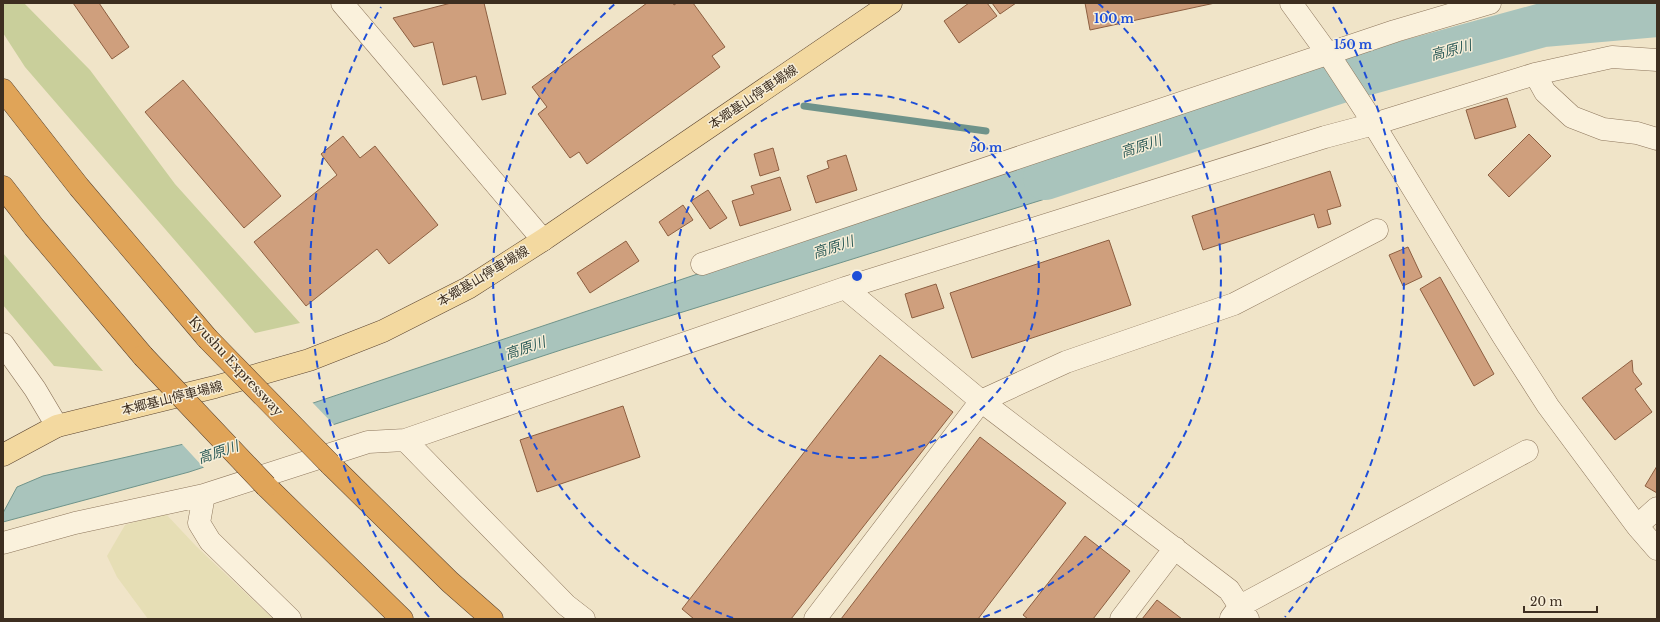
<svg xmlns="http://www.w3.org/2000/svg" width="1660" height="622" viewBox="0 0 1660 622" font-family="'Libre Baskerville','Noto Sans JP',serif">
  <rect width="100%" height="100%" fill="#f0e4c8"/>
  <!-- farmland -->
  <path fill="#e6deb5" d="M165,513L196,546L273,619H148L117,577L107,556L125,525Z"/>
  <!-- green -->
  <path fill="#c9cf9b" d="M3,3H24L90,70L175,184L300,323L255,333L25,67L3,33Z
    M3,253L103,371L54,366L3,305Z"/>
  <!-- water -->
  <path fill="#a9c4bc" stroke="#6f938a" d="M1085,144L1122,175L564,349L189,472L3,522V513L17,487L43,476L206,439Z"/>
  <!-- pier -->
  <path fill="#f0e4c8" d="M312,402L335,426L205,469L181,443L206,437Z"/>
  <g fill="none" stroke-linecap="round" stroke-linejoin="round">
    <!-- stream -->
    <path stroke="#6f938a" stroke-width="7" d="M804,106L986,131"/>
    <!-- river -->
    <path stroke="#a9c4bc" stroke-width="44" d="M1045,178L1353,77L1543,25L1657,15"/>
  </g>
  <!-- building -->
  <path fill="#cf9f7d" stroke="#8d5f41" d="M73,3H99L129,47L112,59Z
    M451,3H484L506,94L482,100L476,76L443,85L433,42L414,47L393,18Z
    M647,3H673L674,5L677,3H693L725,47L712,56L720,67L587,164L579,152L570,158L538,114L547,107L532,87Z
    M969,3H987L997,16L959,43L944,21Z
    M992,3H1016L1000,14Z
    M1085,3H1215L1090,30Z
    M183,80L281,196L244,228L145,112Z
    M1507,98L1516,127L1475,139L1466,110Z
    M1529,134L1551,156L1509,197L1488,175Z
    M343,136L360,158L375,146L438,225L389,264L377,249L306,306L254,242L337,175L321,154Z
    M773,148L779,170L760,176L754,154Z
    M846,155L857,190L816,203L807,176L829,168L827,161Z
    M1330,171L1341,206L1327,210L1331,224L1318,228L1314,214L1203,250L1192,216Z
    M780,177L791,210L740,226L732,201L754,194L751,186Z
    M708,190L727,218L710,229L691,201Z
    M683,205L693,220L668,236L659,222Z
    M1109,240L1131,305L972,358L950,293Z
    M626,241L639,261L590,293L577,273Z
    M1408,247L1422,277L1403,286L1389,255Z
    M1440,277L1494,374L1474,386L1420,289Z
    M936,284L944,308L912,318L905,294Z
    M880,355L953,412L791,619H694L682,609Z
    M1632,360L1633,372L1642,384L1635,389L1652,412L1615,440L1582,398Z
    M623,406L640,457L537,492L520,440Z
    M980,437L1066,503L978,619H841Z
    M1657,466V493L1645,486Z
    M1085,536L1130,571L1093,619H1028L1023,615Z
    M1157,600L1182,619H1142Z"/>
  <g fill="none" stroke-linecap="round" stroke-linejoin="round">
    <defs>
      <path id="minor" d="M342,3L543,240
        M1291,3L1333,61L1365,110L1503,336L1548,406L1637,526L1657,549
        M1535,74L1545,92L1572,117L1603,129L1637,133L1657,139
        M702,264L1395,31L1490,3
        M845,288L981,401L1229,590L1248,619
        M3,344L35,389L57,426
        M405,440L566,605L584,619
        M204,495L199,523L210,541L290,619
        M1637,526L1657,508
        M3,543L75,523L204,495L368,442L405,440L845,288L1325,137L1374,124L1535,74L1612,57L1657,60
        M1231,618L1240,606L1527,451
        M815,619L981,401L1066,362L1234,304L1377,230
        M1121,619L1175,548"/>
      <path id="major" d="M3,455L57,426L215,387L309,360L383,331L468,288L543,240L891,3"/>
      <path id="highway" d="M3,90L79,187L207,338
        M3,187L34,227L143,356
        M330,464L450,582L492,619
        M266,486L402,619"/>
    </defs>
    <!-- minor casing -->
    <use href="#minor" stroke="#8d765c" stroke-width="23"/>
    <!-- major casing -->
    <use href="#major" stroke="#5b4430" stroke-width="23"/>
    <!-- highway casing -->
    <use href="#highway" stroke="#5b4430" stroke-width="23"/>
    <!-- minor -->
    <use href="#minor" stroke="#faf1dc" stroke-width="22"/>
    <!-- major -->
    <use href="#major" stroke="#f3d9a0" stroke-width="22"/>
    <!-- highway -->
    <use href="#highway" stroke="#e0a458" stroke-width="22"/>
    <defs>
      <path id="highway-bridge" d="M207,338L330,464
        M143,356L266,486"/>
    </defs>
    <!-- highway-bridge casing -->
    <use href="#highway-bridge" stroke="#5b4430" stroke-width="23" stroke-linecap="butt"/>
    <!-- highway-bridge -->
    <use href="#highway-bridge" stroke="#e0a458" stroke-width="22"/>
  </g>
  <!-- distance rings -->
  <g fill="none" stroke="#1d4ed8" stroke-width="2" stroke-dasharray="7 5">
    <circle cx="857" cy="276" r="182"/>
    <path d="M733 618A364 364 0 0 1 616 3M1098 3A364 364 0 0 1 981 618"/>
    <path d="M429 617A547 547 0 0 1 381 7M1333 7A547 547 0 0 1 1285 617"/>
  </g>
  <g text-anchor="middle" dominant-baseline="central" stroke-width="3" stroke-linejoin="round" paint-order="stroke">
    <!-- street labels -->
    <g font-size="13" fill="#3d2e20" stroke="#f7eed8">
      <text transform="translate(753 97) rotate(-34)">本郷基山停車場線</text>
      <text transform="translate(483 276) rotate(-31)">本郷基山停車場線</text>
      <text transform="translate(236 366) rotate(47)">Kyushu Expressway</text>
      <text transform="translate(172 398) rotate(-14)">本郷基山停車場線</text>
    </g>
    <!-- water labels -->
    <g font-size="14" font-style="italic" fill="#2f5d5a" stroke="#f7eed8">
      <text transform="translate(1451 50) rotate(-15)">高原川</text>
      <text transform="translate(1141 146) rotate(-18)">高原川</text>
      <text transform="translate(833 247) rotate(-18)">高原川</text>
      <text transform="translate(525 348) rotate(-19)">高原川</text>
      <text transform="translate(218 452) rotate(-19)">高原川</text>
    </g>
  </g>
  <circle cx="857" cy="276" r="6" fill="#1d4ed8" stroke="#f7eed8" stroke-width="2"/>
  <g font-size="12" text-anchor="middle" font-weight="bold" fill="#1d4ed8" stroke="#f7eed8" stroke-width="3" stroke-linejoin="round" paint-order="stroke">
    <text x="1114" y="23">100 m</text>
    <text x="1353" y="49">150 m</text>
    <text x="986" y="152">50 m</text>
  </g>
  <!-- border -->
  <rect width="1660" height="622" fill="none" stroke="#3d2e20" stroke-width="8"/>
  <!-- scale -->
  <path d="M1524 606v6h73v-6" fill="none" stroke="#3d2e20" stroke-width="2"/>
  <text x="1530" y="606" font-size="12" fill="#3d2e20" stroke="#f7eed8" stroke-width="3" paint-order="stroke">20 m</text>
</svg>
